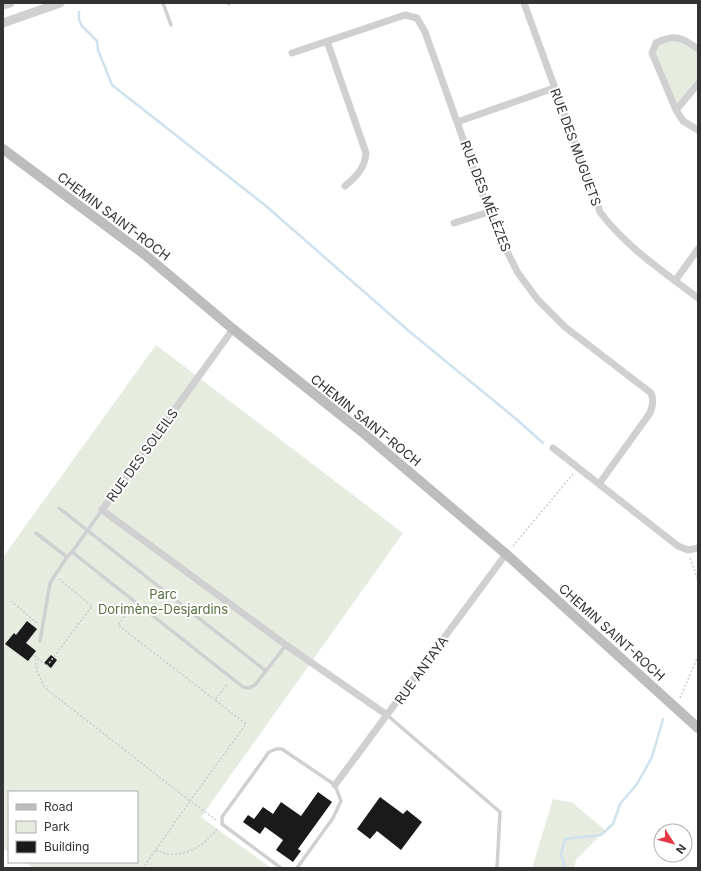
<svg xmlns="http://www.w3.org/2000/svg" width="701" height="871" viewBox="0 0 701 871" font-family="Inter,sans-serif">
  <rect width="100%" height="100%" fill="#fff"/>
  <!-- green -->
  <path fill="#e6ecdf" d="M680,40L698,53V79L675,107L654,53L656,43Z
    M156,345L403,533L201,817L271,868H34L24,862H137V792H9V853L3,848V557Z
    M553,799L573,803L605,830L576,860L574,868H532Z"/>
  <g fill="none" stroke-linecap="round" stroke-linejoin="round">
    <!-- stream -->
    <path stroke="#cfe2ee" stroke-width="2.5" d="M79,12V20L82,26L97,41L98,50L112,85L266,206L410,332L515,418L543,443
      M565,868L561,854L565,839L601,835L613,824L620,804L637,784L652,757L663,719"/>
  </g>
  <!-- building -->
  <path fill="#1a1a1a" d="M27,621L37,629L26,643L36,651L28,661L5,644L14,633L16,635Z
    M51,655L57,660L51,668L44,663Z
    M318,792L332,802L298,849L301,851L293,862L276,850L283,840L265,827L260,834L243,822L248,815L254,819L263,807L273,814L281,802L301,816Z
    M380,797L403,814L407,810L422,822L401,850L377,831L370,839L357,829Z"/>
  <g fill="none" stroke-linecap="round" stroke-linejoin="round">
    <!-- path -->
    <path stroke="#cdcdcd" stroke-width="1.5" stroke-dasharray="2 2" stroke-linecap="butt" d="M513,546L573,474
      M690,558L698,580
      M59,579L92,606L47,666L35,656L37,671L44,687L190,801L143,868
      M11,601L37,623
      M132,607L118,625L215,700
      M680,698L698,656
      M216,820L190,801L246,724L215,700L228,683
      M156,850C180,862 203,847 218,828"/>
    <!-- service -->
    <path stroke="#d0d0d0" stroke-width="3.5" d="M163,3L171,25
      M229,3V4
      M59,508L266,671
      M102,510L72,552L243,687L249,688L255,685L286,645
      M36,533L67,557L72,552
      M40,641L50,583L67,557
      M387,715L500,812L497,868
      M281,868L222,824V817L269,752L276,749H282L335,785L341,801L333,818L297,868"/>
    <!-- minor -->
    <path stroke="#d0d0d0" stroke-width="7" d="M524,3L600,212C626,247 664,272 698,298
      M327,41L366,153C365,168 356,177 345,186
      M698,49C682,37 675,34 656,43L652,53L676,110L698,84
      M292,53L405,15L417,18L425,32L494,226L518,273L538,300L565,327L651,393C654,400 653,406 650,413L599,484
      M676,110L683,121L698,130
      M457,122L554,88
      M454,223L489,212
      M675,281L698,249
      M233,329L102,510L286,645L387,715
      M553,448L678,546L688,550L698,548
      M335,785L506,554"/>
    <!-- tertiary -->
    <path stroke="#d0d0d0" stroke-width="9" d="M3,5L10,3
      M3,23L60,3"/>
    <!-- secondary -->
    <path stroke="#bdbdbd" stroke-width="10" d="M3,149L144,254L233,329L361,431L506,554L698,728"/>
  </g>
  <g text-anchor="middle" dominant-baseline="central" stroke-width="4" stroke-linejoin="round" paint-order="stroke">
    <!-- street labels -->
    <g font-size="13" fill="#333" stroke="#fff">
      <text transform="translate(576 147) rotate(70)">RUE DES MUGUETS</text>
      <text transform="translate(486 196) rotate(69)">RUE DES MÉLÈZES</text>
      <text transform="translate(114 216) rotate(37)">CHEMIN SAINT-ROCH</text>
      <text transform="translate(366 420) rotate(39)">CHEMIN SAINT-ROCH</text>
      <text transform="translate(142 455) rotate(-54)">RUE DES SOLEILS</text>
      <text transform="translate(612 632) rotate(42)">CHEMIN SAINT-ROCH</text>
      <text transform="translate(421 670) rotate(-54)">RUE ANTAYA</text>
    </g>
    <!-- park labels -->
    <g font-size="13" fill="#56703f" stroke="#fff">
      <text x="163" y="594">Parc<tspan x="163" dy="15">Dorimène-Desjardins</tspan></text>
    </g>
  </g>
  <!-- border -->
  <rect width="701" height="871" fill="none" stroke="#333333" stroke-width="8"/>
  <!-- legend -->
  <rect x="8" y="791" width="130" height="72" fill="#ffffff" stroke="#adadad"/>
  <rect x="16" y="804" width="20" height="6" fill="#bdbdbd" stroke="#adadad"/>
  <text x="44" y="811" font-size="12" fill="#333333">Road</text>
  <rect x="16" y="821" width="20" height="12" fill="#e6ecdf" stroke="#adadad"/>
  <text x="44" y="831" font-size="12" fill="#333333">Park</text>
  <rect x="16" y="841" width="20" height="12" fill="#1a1a1a" stroke="#adadad"/>
  <text x="44" y="851" font-size="12" fill="#333333">Building</text>
  <!-- north arrow -->
  <g transform="translate(673 843) rotate(126)"><circle r="19" fill="#ffffff" stroke="#adadad"/>
  <path d="M0-3L7 15L0 10L-7 15Z" fill="#e63946"/>
  <text y="-6" font-size="11" font-weight="bold" text-anchor="middle" fill="#333333">N</text>
  </g>
</svg>
